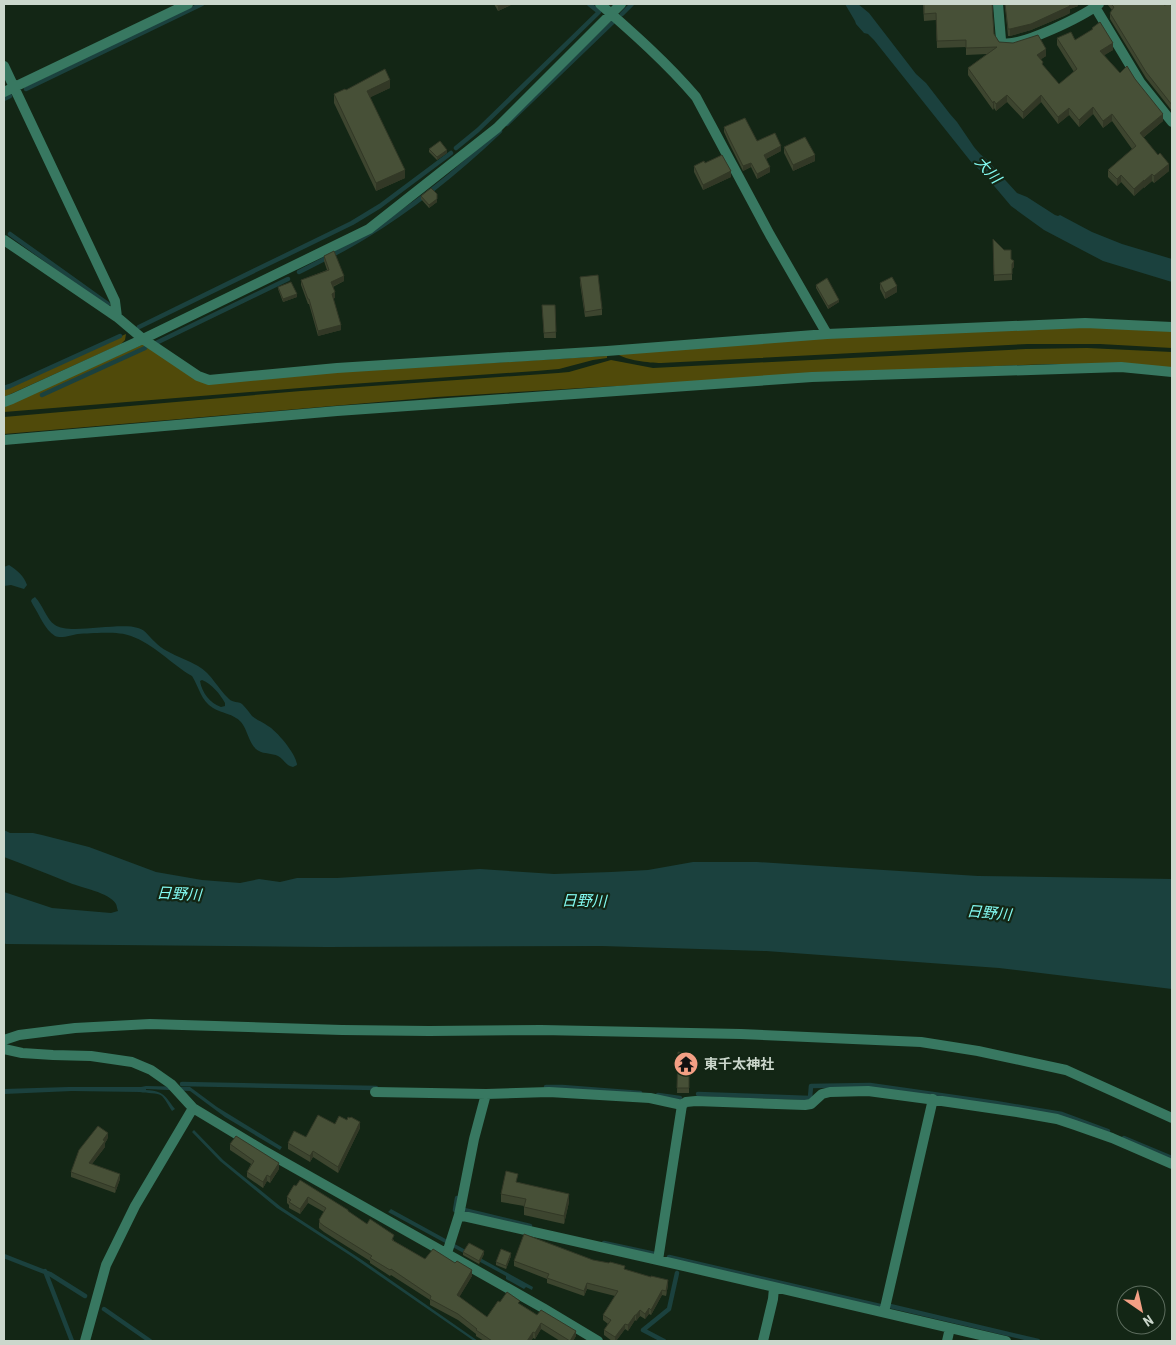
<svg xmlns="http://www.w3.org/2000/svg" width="1176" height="1345" viewBox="0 0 1176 1345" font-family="'Roboto Condensed','Noto Sans JP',sans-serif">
  <rect width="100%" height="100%" fill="#132615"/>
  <!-- green -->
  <path fill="#504a0a" d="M1052,326L1172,330V348L1100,344H1028L661,363C649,363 626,360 617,354L841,336Z
    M126,334L125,340L121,344L4,397V389L10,387Z
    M144,344L200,380L607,356V358L593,360L559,369L536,371L337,385L4,412V406Z
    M1087,348L1172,352V368L1116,364H1052L967,367L582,388L437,397L4,434V417L301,391L558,373L569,372L611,360L653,368L1026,349Z"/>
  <!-- water -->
  <path fill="#1b413e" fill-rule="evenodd" d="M845,4H858L869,13L916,74L926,83L950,114L957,122L974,147L980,154L986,159L1017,193L1027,197L1055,215L1058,216L1060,215L1092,232L1122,244L1172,259V282L1103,261L1044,230L1011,206L984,174L972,163L874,40L868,34L864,33L856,24L855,21Z
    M9,565C17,570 24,576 27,585L24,589L11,585L4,586V567Z
    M35,597C43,605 46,619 55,625C68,635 119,622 138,628C146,630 149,637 155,642C158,645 163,649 167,651C177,657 188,660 198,666C212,674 217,688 229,699C233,703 238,701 242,704C246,708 249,712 252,716C258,721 263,722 268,726C277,731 297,755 297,765L293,767C286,766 284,759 278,756C272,753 264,754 259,751C249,746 248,730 241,722C234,714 221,713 213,708C201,701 199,687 192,676C171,664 154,644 131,636C119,631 92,633 78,634C72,635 61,639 55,636C45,630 39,614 33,605L31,601L32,599ZM202,680C212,684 220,694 225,703V706L221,707C210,703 202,693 200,681Z
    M4,830L10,833H33L42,835L89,847L156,872L202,880L240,883L259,879L280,882L297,878H337L480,869L554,874L611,872L648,870L693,862H757L978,876L1172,879V989L999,968L766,951L602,946L326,947L6,944L4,943V892L52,908L111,913L118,911C117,909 117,906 116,904C108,892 82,888 70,883C48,874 26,865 4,857Z
    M146,1086L190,1087L217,1107L282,1147L280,1150L225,1117L190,1091L146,1089V1090C164,1091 165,1096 175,1109L172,1111C169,1107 166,1100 162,1096C157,1092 147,1094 140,1092L72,1091L4,1094V1089L68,1087H141Z
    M194,1130L223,1160L281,1207L362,1260L478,1341H474L351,1256L277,1208L220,1161L192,1132Z
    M391,1209L533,1287L532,1290L526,1287L524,1289L506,1279V1276L388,1212Z"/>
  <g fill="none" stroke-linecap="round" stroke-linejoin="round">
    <!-- stream -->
    <path stroke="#1b413e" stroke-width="4.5" d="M622,14L632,4
      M26,89L202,4
      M4,99L10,96
      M507,124L613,22
      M456,148L478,130L599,12L589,4
      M10,234L108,304
      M299,272C321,261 343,250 364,237C412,208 459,170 500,131
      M139,327L352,223L380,206L451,153
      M156,343L288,279
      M4,388L10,386L120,336
      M42,395L145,348
      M182,1084L376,1088
      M546,1087H562L640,1093
      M698,1094L810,1098L811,1086L870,1085L996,1103L1062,1114L1108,1131
      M658,1095L680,1098
      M1124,1138L1172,1158
      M455,1210L457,1198
      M464,1210L530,1226
      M604,1243L655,1254
      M4,1256L50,1274L85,1296
      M669,1257L880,1306
      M45,1271L72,1341
      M890,1306L1038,1341
      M104,1309L150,1341
      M664,1341L643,1330L669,1309L677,1273"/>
    <!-- street -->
    <path stroke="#387861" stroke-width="10" d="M600,4C633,33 667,63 696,97L770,235L827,334
      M998,4L1001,40L1002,43C1022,47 1083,16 1099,4
      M1095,7L1140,82L1172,122
      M4,66L115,301L117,317
      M4,92L188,4
      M4,240L117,317L143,339L198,376L209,380L337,368L607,351L827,334L1085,323L1172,327
      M4,402L12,399L141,340L369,229L497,128L621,4
      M4,440L337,411L812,377L1121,367L1172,372
      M4,1040L19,1035L75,1028L150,1024L342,1030L429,1031L541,1030L741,1034L921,1042L978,1051L1066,1070L1172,1118
      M4,1049L22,1053L53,1055L91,1056L132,1062L151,1070L171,1084L193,1108L261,1149L543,1308L598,1341
      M375,1092L486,1094L549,1092L650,1098L682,1105L686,1102L696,1101L805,1105L811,1104L822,1094L830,1092L868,1091L928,1099L1017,1112L1057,1119L1075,1125L1112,1138L1172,1164
      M459,1215L474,1139L486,1094
      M447,1253L459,1215L658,1260L1006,1341
      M658,1260L682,1105
      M884,1312L933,1099
      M85,1341L106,1265L135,1206L193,1108
      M763,1341L773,1299L774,1288
      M947,1341L950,1328"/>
  </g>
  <!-- wall -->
  <path fill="#3d452f" d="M494,4H513L498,11Z
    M923,4L994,34L999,42L1046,56L1041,59L1043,66L1059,84L1074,72L1057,45V38L1075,40L1092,30V28L1113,50L1104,55L1120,73L1135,79L1163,121L1143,138L1169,171L1154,183L1152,181L1144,188V187L1134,196L1121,182L1117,186L1108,177V170L1132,149L1112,121L1103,128L1093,114L1079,127L1069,115L1058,124L1041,102L1023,119L1007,102L996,111L994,108L993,110L968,75V68L987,54L966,55V47L937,48L936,20L924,21Z
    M1005,4H1078V6L1070,9V13L1064,16L1031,30L1010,36H1008Z
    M1107,4H1163L1172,7V111L1146,78L1110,19V13L1112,10Z
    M390,88L370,97L405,178L376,191L334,103V94L346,90Z
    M724,127L781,151L766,159L770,172L757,179L751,167L743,171L729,143L724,132Z
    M784,147L815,161L793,171L784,153Z
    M429,149L447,153L437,160L429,152Z
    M694,166L731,177L703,190L694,172Z
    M421,196L437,202L429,208L421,199Z
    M993,239L1011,259L1014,267L1012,269V280L994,281Z
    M324,256L344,281L333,287L335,298H333L341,330L318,336L309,304H308L301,285V280L327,270L324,261Z
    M580,277L602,309V315L585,317L580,283Z
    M880,283L897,292L885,299L880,289Z
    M816,285L839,302L828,309L816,288Z
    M278,287L297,297L283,302L278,289Z
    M542,305H555L556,338H544Z
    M678,1052L693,1067V1072L689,1071V1093H677Z
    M335,1124L360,1128L338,1173L313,1157L310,1162L288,1149V1143L306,1137Z
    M108,1138L105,1143V1147L92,1164L120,1179L115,1193L71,1177V1172Z
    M230,1144L279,1169L270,1183L267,1181L263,1188L247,1177V1172L251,1164L230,1150Z
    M518,1182L569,1202L564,1224L524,1215V1206L501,1202V1194Z
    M294,1185L348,1212L367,1224L394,1240V1241L425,1259L472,1276L459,1297L487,1317L500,1302L520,1304L537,1315L576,1336L573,1341H560L541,1329L535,1339L533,1338L531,1341H484L476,1336V1334L458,1320L430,1305V1300L391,1275L390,1276L370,1263V1261L324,1232L319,1228V1220L324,1212L308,1203L300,1214L289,1208V1205L287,1203V1197Z
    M463,1252L484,1254L479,1264L463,1255Z
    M511,1256L506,1269L496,1265V1262Z
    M593,1260L625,1270L668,1285L666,1296L662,1295L651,1315L649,1314L645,1319L640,1316L636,1321L635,1320L628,1331L625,1329L616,1341H612L604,1335V1330L608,1324L603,1320V1315L615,1296L587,1289L584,1296L547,1283V1279L514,1266V1261Z"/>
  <!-- shaded-wall -->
  <path fill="#323826" d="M504,4H513L498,11V6Z
    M1068,4H1078V6L1070,9V13L1064,16L1031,30L1010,36V29Z
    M1113,43V50L1100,58V51Z
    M1046,49V56L1037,62V55Z
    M390,80V88L367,99V91Z
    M1007,95V102L996,111V104Z
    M1041,95V102L1023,119V112Z
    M994,101V108L993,110V103Z
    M1093,107V114L1079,127V120Z
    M1069,108V115L1058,124V117Z
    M1112,114V121L1103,128V121Z
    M1163,114V121L1140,140V133Z
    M781,146V151L764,160V155Z
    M447,150V153L437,160V157Z
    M815,155V161L793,171V165Z
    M751,163V167L743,171V166Z
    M1169,164V171L1154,183V176Z
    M770,167V172L757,179V174Z
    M405,170V178L376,191V183Z
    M731,171V177L703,190V185Z
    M1152,174V181L1144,188V181Z
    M1121,175V182L1117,186V179Z
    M1144,180V187L1134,196V189Z
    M437,199V202L429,208V205Z
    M1014,261V267L1012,269V264Z
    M344,276V281L331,287V282Z
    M897,286V292L885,299V293Z
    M335,292V298L332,299V294Z
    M297,294V297L283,302V299Z
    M839,300V302L828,309V306Z
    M341,325V330L318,336V331Z
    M360,1122V1128L338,1173V1167Z
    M108,1133V1138L105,1143V1147L89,1168V1163L103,1140Z
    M313,1151V1157L310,1162V1156Z
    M279,1163V1169L270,1183V1177Z
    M120,1174V1179L115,1193V1188Z
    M267,1175V1181L263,1188V1182Z
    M569,1194V1202L564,1224V1216Z
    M308,1197V1203L300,1214V1209Z
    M484,1251V1254L479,1264V1261Z
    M511,1253V1256L506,1269V1266Z
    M472,1270V1276L457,1301V1295Z
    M668,1280V1285L666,1296V1291Z
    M587,1283V1289L584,1296V1291Z
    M662,1290V1295L651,1315V1310Z
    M649,1308V1314L645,1319V1314Z
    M640,1310V1316L636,1321V1315Z
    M635,1315V1320L628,1331V1325Z
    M541,1323V1329L535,1339V1333Z
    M625,1324V1329L616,1341H615V1337Z
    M576,1331V1336L573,1341H570Z
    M533,1332V1338L531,1341H527Z"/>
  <!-- building -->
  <path fill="#475037" stroke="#323826" d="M497,4H504L498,6Z
    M924,4H992L994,34L999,42L1013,43L1038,35L1046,49L1037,55L1043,62L1042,64L1059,84L1077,69L1057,38L1071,32L1075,40L1093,29L1092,28L1100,22L1113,43L1100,51L1120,73L1127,66L1135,79L1163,114L1140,133L1158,155L1160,153L1169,164L1154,176L1152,174L1144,181V180L1134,189L1121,175L1117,179L1108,170L1136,146L1112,114L1103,121L1093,107L1079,120L1069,108L1058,117L1041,95L1023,112L1007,95L996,104L994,101L993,103L968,68L997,47L966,48V40L937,41L936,13L924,14Z
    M1005,4H1069L1070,6L1031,24L1010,29H1008Z
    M1111,4H1163L1164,5L1170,4L1172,7V105L1146,72L1110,13L1114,7Z
    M385,69L390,80L367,91L405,170L376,183L334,94L345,89L346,90Z
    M745,118L757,141L775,133L781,146L764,155L770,167L757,174L751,163L743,166L729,138L724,127Z
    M805,137L815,155L793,165L784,147Z
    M440,141L447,150L437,157L429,149Z
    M722,155L731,171L703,185L694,166L704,161L705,163Z
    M431,188L437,194V199L429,205L421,196Z
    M993,239L1004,250H1011V259L1014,261L1012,264V274L994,275Z
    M334,251L344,276L331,282L335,292L332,294L341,325L318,331L309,299H308L301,280L329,270L324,256Z
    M598,275L602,309L585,312L580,277Z
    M892,277L897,286L885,293L880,283Z
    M827,278L839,300L828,306L816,285Z
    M291,282L297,294L283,299L278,287Z
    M542,305H555L556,332L544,333Z
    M678,1052L693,1054V1067H689V1088H677Z
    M318,1115L335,1124L339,1116L347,1120L348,1117L350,1118L351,1117L360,1122L338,1167L313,1151L310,1156L288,1143L294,1131L306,1137Z
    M98,1126L108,1133L103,1140L105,1141L89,1163L120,1174L115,1188L71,1172L79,1150Z
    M236,1136L279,1163L270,1177L267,1175L263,1182L247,1172L254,1161L230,1144Z
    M506,1171L518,1174L516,1182L569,1194L564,1216L524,1207L526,1199L501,1194Z
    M300,1180L348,1210V1211L367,1224L370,1219L394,1235L392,1240L425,1259L433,1249L455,1263L457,1261L472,1270L457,1295L487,1317L498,1301L500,1302L507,1292L520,1301L518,1303L537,1315L541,1310L576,1331L570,1341L541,1323L535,1333L533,1332L527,1341H492L476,1330L477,1329L458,1314L430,1299L431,1296L391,1269L390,1270L370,1258L372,1256L324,1226L319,1222L320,1221L319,1220L326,1208L308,1197L300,1209L289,1202L291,1200L287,1197L294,1185L296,1186Z
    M524,1234L593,1260L609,1263L610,1262L625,1266L624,1269L651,1277V1276L668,1280L666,1291L662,1290L651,1310L649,1308L645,1314L640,1310L636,1315H635L628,1325L625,1324L615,1337L604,1330L611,1320L603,1315L618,1291L587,1283L584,1291L547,1278L549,1274L514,1261Z
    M469,1243L484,1251L479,1261L463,1252Z
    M501,1249L511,1253L506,1266L496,1262Z"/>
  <!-- icons -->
  <defs>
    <symbol id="temple-disc" viewBox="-11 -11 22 22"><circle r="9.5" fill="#f39f84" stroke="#132615"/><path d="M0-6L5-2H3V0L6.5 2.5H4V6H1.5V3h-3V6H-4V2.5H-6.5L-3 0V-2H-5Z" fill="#111"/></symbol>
  </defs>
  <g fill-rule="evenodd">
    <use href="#temple-disc" x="672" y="1050" width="28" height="28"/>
  </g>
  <g text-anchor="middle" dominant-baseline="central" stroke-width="4.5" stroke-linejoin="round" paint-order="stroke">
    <!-- poi labels -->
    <g font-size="14" font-weight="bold" fill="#cbd7cc" stroke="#132615" text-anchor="start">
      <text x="704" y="1064">東千太神社</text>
    </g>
    <!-- water labels -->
    <g font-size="15" font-style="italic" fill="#83fbf2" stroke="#132615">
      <text transform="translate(988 170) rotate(48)">大川</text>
      <text transform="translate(179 894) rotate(3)">日野川</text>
      <text transform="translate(584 901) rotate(1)">日野川</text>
      <text transform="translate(989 913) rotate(5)">日野川</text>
    </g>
  </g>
  <!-- border -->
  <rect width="1176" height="1345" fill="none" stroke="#cbd7cc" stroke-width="10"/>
  <!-- north arrow -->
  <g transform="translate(1141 1310) rotate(146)"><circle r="24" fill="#132615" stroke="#5d6d5e"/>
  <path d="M0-4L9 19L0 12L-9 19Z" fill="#f39f84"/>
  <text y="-8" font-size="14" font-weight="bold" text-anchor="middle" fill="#cbd7cc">N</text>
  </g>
</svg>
